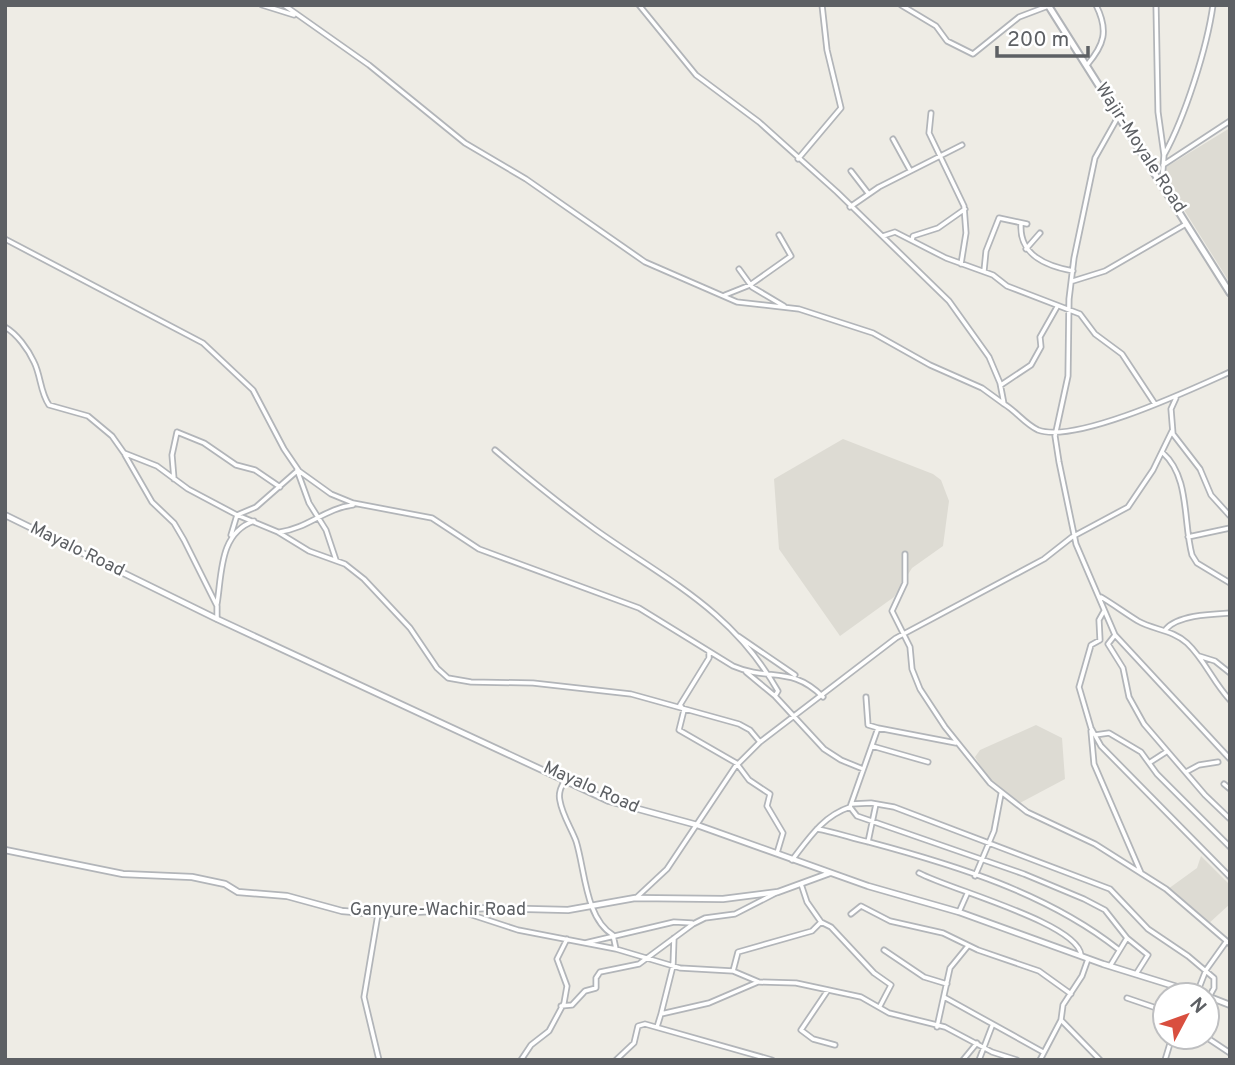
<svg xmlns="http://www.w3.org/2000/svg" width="1235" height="1065" viewBox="0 0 1235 1065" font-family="Overpass,sans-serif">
  <rect width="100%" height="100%" fill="#eeece5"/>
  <!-- education -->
  <path fill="#dddbd3" d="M1230,128V283L1166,181L1163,169Z
    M843,439L933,474L941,480L949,501L943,546L912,568L894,597L840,636L779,549L774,479Z
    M1036,725L1062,738L1065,779L1018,804L994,788L975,757L980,750Z
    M1201,856L1230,885V904L1207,925L1168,889L1197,868Z"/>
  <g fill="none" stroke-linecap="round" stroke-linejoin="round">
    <defs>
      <path id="minor" d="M262,5L294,15
        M284,5L369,65L465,143L526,179L645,262L737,302L799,309L873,333L930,365L982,388L1004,404
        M639,5L696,75L759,122L837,192L949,301L989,357L1000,383L1004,404C1016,411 1025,424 1038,430C1076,444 1192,389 1230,372
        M901,5L936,26L947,41L973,54L1019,17L1048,6
        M1156,5L1158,112L1164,155L1162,183
        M1087,65C1104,45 1109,31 1096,5
        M931,113L929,133L964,206L966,233L961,264
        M1118,117L1095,158L1074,258L1069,299L1068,376L1055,436L1059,462L1076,544L1115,635L1230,759
        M893,139L910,170
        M1164,155C1185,117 1207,48 1213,5
        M798,159L841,108L827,50L822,5
        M1163,165L1230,121
        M851,171L868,193
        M850,207L879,187L962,145
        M1021,224C1019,255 1046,266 1073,271
        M883,236L895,232L946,258L993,275L1007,286L1080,314L1095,334L1122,354L1155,404
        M5,239L203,343L253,390L284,449L299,471L331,494L353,503L432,518L479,549L639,608L733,666C770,682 791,665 823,697
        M912,240L913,236L938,228L965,209
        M1026,249L1040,233
        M739,269L752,287L784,306
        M984,271L986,251L999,218L1027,224
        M1073,281L1105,271L1186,224
        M725,295L750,285L791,256L779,235
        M5,327C17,334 28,349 34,362C41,376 40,392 49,405L88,416L112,436L124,453L157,466L188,489L237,515L278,532L309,551L345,564L364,579L410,628L437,668L448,678L471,682L533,683L631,694L739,724L750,730L760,742
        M1001,385L1031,365L1041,347L1040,337L1057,307
        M1176,398L1171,409L1173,434L1200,469L1211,495L1230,516
        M495,450C528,478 561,505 596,530C668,581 732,610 778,691L775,696L824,749L841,760L863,769
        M1163,453C1190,477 1183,522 1192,555L1197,563L1230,583
        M125,455L152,502L174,523L184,540L217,606V619
        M297,470L309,503L326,530L336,560
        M174,479L172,455L177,432L204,443L236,465L255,470L280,487
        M280,532C308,528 326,508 353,505
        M231,535L237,515L256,507L297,471
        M1188,537L1230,528
        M905,554V583L892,611L910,647L912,669L920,689L945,727L990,783L1027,812L1095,844L1166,889L1230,944
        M1101,597C1113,604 1125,613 1138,621C1154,630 1173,630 1187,643C1205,660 1213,682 1230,700
        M217,604C222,574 219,533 254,521
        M1104,611L1099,620L1100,640L1091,645L1079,687L1091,728L1101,746L1230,877
        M1166,629C1178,615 1212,614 1230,613
        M1115,635L1108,644L1123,668L1129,697L1144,724L1205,795L1230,819
        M738,636L795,675
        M709,652V658L680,705L684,710L679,730L738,764L760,742L896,638L1044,559L1072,537L1128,507L1153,470L1172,431
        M1199,656L1215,661L1230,673
        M746,672L775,696
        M866,697L868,725L878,728
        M1091,731L1094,764L1141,873
        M1095,735L1109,733L1141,752L1157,774L1230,847
        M872,746L928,762
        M1149,763L1166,752
        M1186,772L1199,765L1218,762
        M565,780C561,787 558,793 560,801C562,814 571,828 576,841C585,869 585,918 613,935L616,949
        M1224,784L1230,789
        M851,804L871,803L894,807L1110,889L1148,929L1188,956L1214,978V988L1209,997
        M850,807L857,816L1024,874L1084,899L1105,910L1127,938L1148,955L1136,974
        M817,829C835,832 851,838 869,842C955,865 1047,893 1118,949
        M868,842L876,804
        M792,860C809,838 823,816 850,807L878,728L956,743
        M919,873C948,889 1078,923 1081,955
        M975,876L994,831L1001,794
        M801,884L807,902L821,922L831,927L874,973L891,985L880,1006
        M637,897L667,869L737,764L749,780L770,794L767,806L783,833L777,853
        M460,911L518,930L616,949L680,968L733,971L759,982L796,983L861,997L889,1013L945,1027L992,1052L1017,1060
        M959,912L967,894
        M378,914L364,997L379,1060
        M851,914L861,906L890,921L943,933L978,950L1039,971L1071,994
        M585,943L674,922L692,923
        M884,950L924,977L947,984
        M1110,966L1127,938
        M733,971L738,952L812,931L821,922
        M828,990L801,1030L813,1039L835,1045
        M1197,993L1206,970L1226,942
        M944,997L1043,1052
        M1127,998L1165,1011
        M561,1006L572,1005L585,991L596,988V978L600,972L639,964L693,924L705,918L735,914L776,893
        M661,1014L673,966L674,938
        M1061,1020L1100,1060
        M657,1027L661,1014L709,1003L758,982
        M937,1027L950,968L968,946
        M1206,1037L1230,1053
        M521,1060L531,1045L549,1031L564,1003L567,986L557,959L567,939
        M616,1060L634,1043L638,1026L645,1024L772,1060
        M963,1060L977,1043
        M979,1060L992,1026
        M1040,1060L1061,1020L1063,1005L1082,976L1088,959
        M1165,1060L1172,1037"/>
      <path id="tertiary" d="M5,515L215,618L609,801L697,825L868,886L959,912L1103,964L1203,995
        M5,850L123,874L192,877L225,884L238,892L287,896L342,911L378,914L488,908L568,910L635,898L723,899L778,892L830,873
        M1207,996L1230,1005"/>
      <path id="secondary" d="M1048,5L1230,293"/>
    </defs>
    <!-- minor casing -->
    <use href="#minor" stroke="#b2b5b9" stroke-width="7"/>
    <!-- tertiary casing -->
    <use href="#tertiary" stroke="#b2b5b9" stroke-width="8"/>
    <!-- secondary casing -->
    <use href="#secondary" stroke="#b1b4b8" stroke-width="9"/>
    <!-- minor -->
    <use href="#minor" stroke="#fff" stroke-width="3.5"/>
    <!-- tertiary -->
    <use href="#tertiary" stroke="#fff" stroke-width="4.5"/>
    <!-- secondary -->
    <use href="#secondary" stroke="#fff" stroke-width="5"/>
  </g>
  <g text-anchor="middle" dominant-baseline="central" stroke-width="5" stroke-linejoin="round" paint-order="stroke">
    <!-- street labels -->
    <g font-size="18" fill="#5d6064" stroke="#fff">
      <text transform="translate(1140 148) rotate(57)">Wajir-Moyale Road</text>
      <text transform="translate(77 550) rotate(26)">Mayalo Road</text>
      <text transform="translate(591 788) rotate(24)">Mayalo Road</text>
      <text x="438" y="910">Ganyure-Wachir Road</text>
    </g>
  </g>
  <!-- border -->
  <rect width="1235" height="1065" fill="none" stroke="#5d6064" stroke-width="14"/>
  <!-- north arrow -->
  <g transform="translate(1186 1016) rotate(49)"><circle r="33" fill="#ffffff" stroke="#bebfc1" stroke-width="2"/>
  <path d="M0-5L12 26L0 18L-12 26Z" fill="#d94f3f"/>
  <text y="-10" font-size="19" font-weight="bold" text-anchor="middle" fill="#5d6064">N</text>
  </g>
  <!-- scale -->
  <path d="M997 46v10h91v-10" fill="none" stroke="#5d6064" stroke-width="3.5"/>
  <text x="1007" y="46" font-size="21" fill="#5d6064" stroke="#ffffff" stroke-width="5" paint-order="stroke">200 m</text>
</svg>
